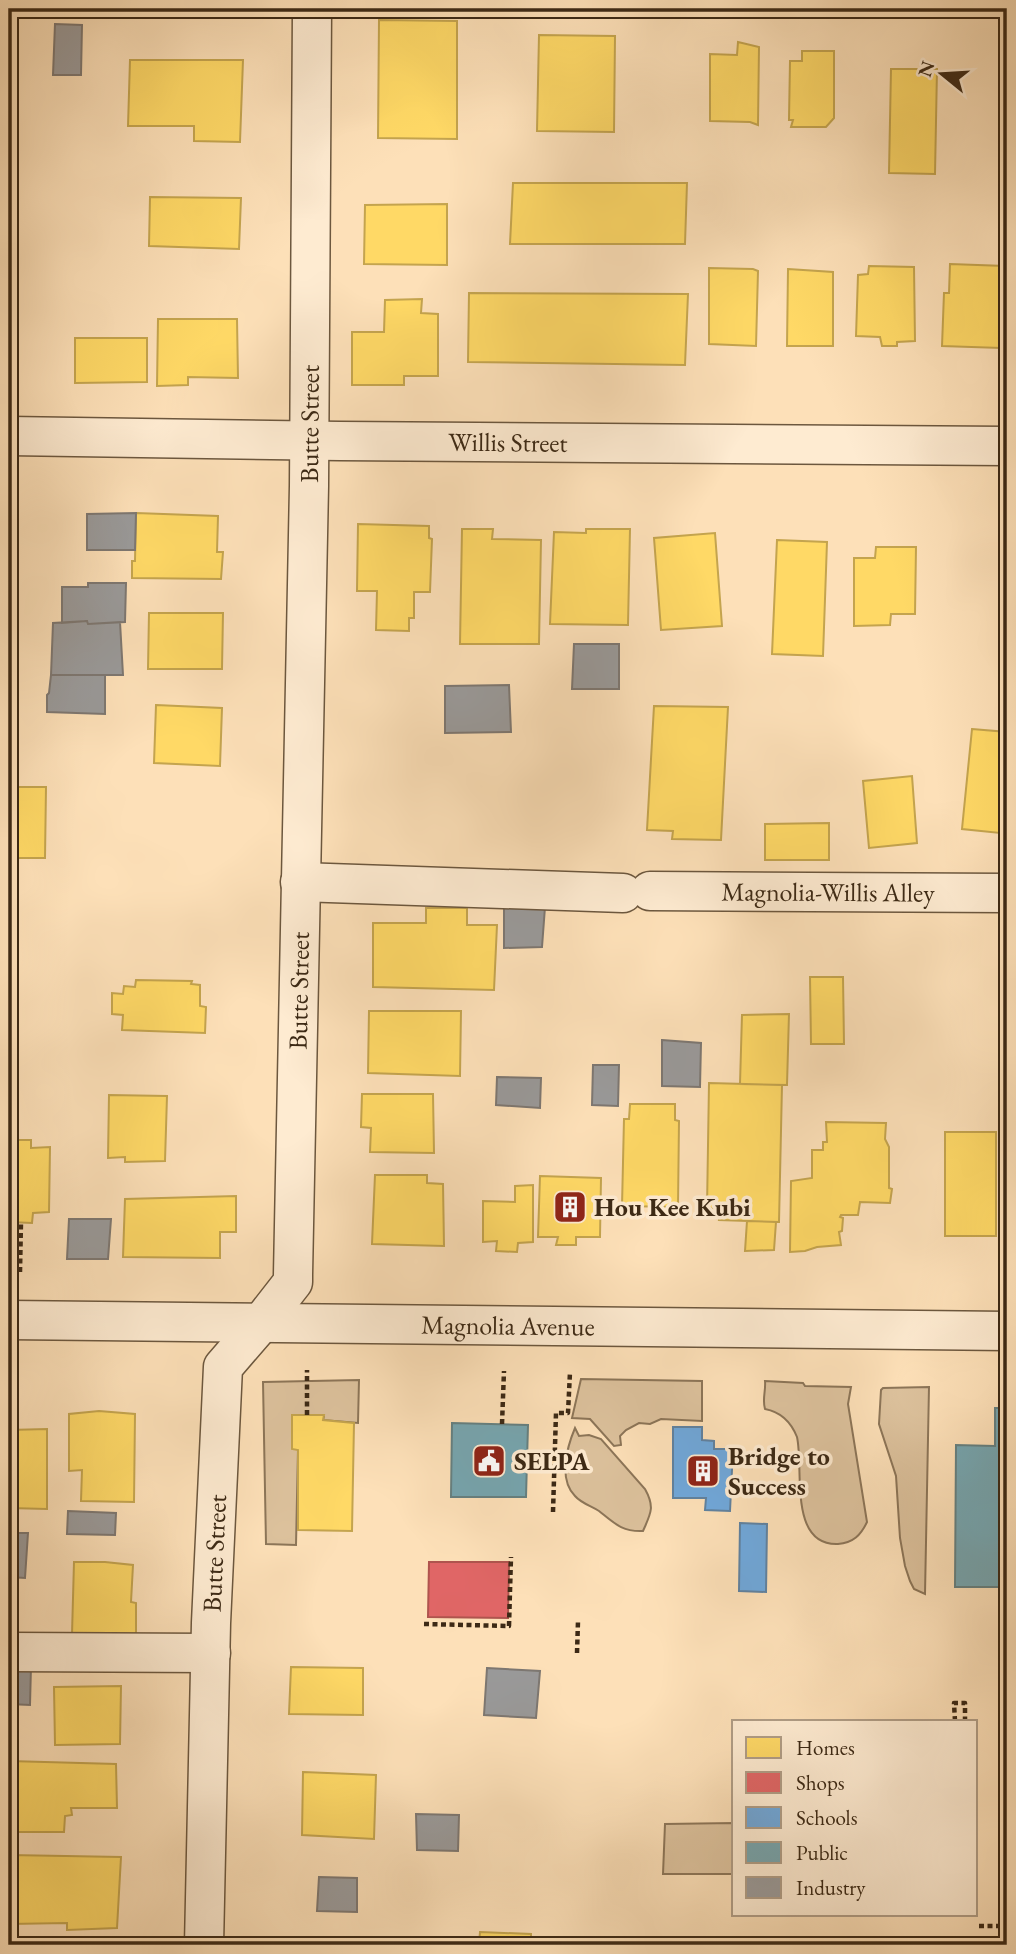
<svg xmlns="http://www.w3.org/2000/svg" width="1016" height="1954" viewBox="0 0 1016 1954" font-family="'EB Garamond',serif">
  <rect width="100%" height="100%" fill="#fde0b8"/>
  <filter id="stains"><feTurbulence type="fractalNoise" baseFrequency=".00286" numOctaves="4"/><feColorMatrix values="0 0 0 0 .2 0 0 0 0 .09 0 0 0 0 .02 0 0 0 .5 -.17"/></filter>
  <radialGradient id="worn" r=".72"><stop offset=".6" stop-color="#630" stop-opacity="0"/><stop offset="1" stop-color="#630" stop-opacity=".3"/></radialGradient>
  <!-- green -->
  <path fill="#dcc19c" stroke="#8c7558" stroke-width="2" d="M581,1379L702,1381V1421L661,1419L650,1424L639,1423L626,1430L620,1436L621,1445L614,1446L590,1419L572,1418Z
    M359,1380L358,1423L323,1420L324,1416L298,1450L296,1545L266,1544L263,1382Z
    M765,1381L803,1383L805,1386L851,1387L848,1404L867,1522C861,1535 853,1543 838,1544C788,1546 804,1468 797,1437C791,1422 781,1412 765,1409C762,1399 766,1391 765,1381Z
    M929,1387L925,1594L914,1589L910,1581L905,1566L900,1538L896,1476L879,1424L881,1390L883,1388Z
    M575,1428L579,1436L589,1435L601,1439L645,1489C655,1507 651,1513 643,1531C622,1532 614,1523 599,1511C591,1506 581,1503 575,1496C558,1479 567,1447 575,1428Z
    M734,1823V1874H663L665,1824Z"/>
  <!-- homes -->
  <path fill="#ffd966" stroke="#c4a44e" stroke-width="2" d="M379,20L457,21V139L378,138Z
    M539,35L615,36L614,132L537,131Z
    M738,42L759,47L758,125L750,122L710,121V54L737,55Z
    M802,51H834V118L826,127H791L793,120H789L790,61H802Z
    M130,60H243L240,142L194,141V126H128Z
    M891,69H937L935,174L889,173Z
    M513,183H687L685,244H510Z
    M150,197L241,198L239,249L149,246Z
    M447,204V265L364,264L365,205Z
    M950,264L1005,266L1001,348L942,346L944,293H949Z
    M869,266L914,267L915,341L897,342V346H882L880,337L856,336L858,275L868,274Z
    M709,268L753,269L758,271L756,346L709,344Z
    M788,269L833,272V346H787Z
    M469,293L688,294L685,365L468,362Z
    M422,299L421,313L438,314V376H404V385H352V332H384L385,300Z
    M158,319H237L238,378L188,377V385L157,386Z
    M75,338H147V382L75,383Z
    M136,513L218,516L217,552H223L221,579L132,578V561H135Z
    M358,524L429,526V538L432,539L430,592H414V618H409V631L376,630L377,591H357Z
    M462,529H493L492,539L541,540L539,644H460Z
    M586,529H630L628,625L550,624L554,532L586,533Z
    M715,533L722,626L661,630L654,538Z
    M777,540L827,542L823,656L772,654Z
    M876,547H916L915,614H891L890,625L854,626V558H875Z
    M149,613H223L222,669H148Z
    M156,705L222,708L220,766L154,763Z
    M654,706L728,707L721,840L672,839L673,831L647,830Z
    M972,729L1007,732L1000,833L962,829Z
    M9,732H16V787H46L45,858H9Z
    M912,776L917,843L869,848L863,781Z
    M829,823V860H765V824Z
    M426,908H467V925H497L494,990L373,987V923H426Z
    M810,977H843L844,1044H811Z
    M136,980L192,981L191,984L200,985V1006L206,1007L205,1033L122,1030L123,1015L112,1014V993L123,994L124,986L135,987Z
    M369,1011H461L460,1076L368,1073Z
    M789,1014L787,1085L740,1084L742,1015Z
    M709,1083L782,1085L779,1222L719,1220L721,1209L707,1208Z
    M362,1094H433L434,1153L370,1152L371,1128L361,1127Z
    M109,1095L167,1096L165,1161L125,1162V1157L108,1158Z
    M630,1104H675V1120L679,1121L678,1207L622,1206L624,1119H629Z
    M826,1122L886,1123L885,1139L889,1147V1188L892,1189L890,1203L860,1202L858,1215H841L840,1217L843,1218L842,1231L839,1232L841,1245L817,1247L805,1251L790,1252L791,1181L812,1178V1150H823V1142H827Z
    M945,1132H996V1236H945Z
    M9,1140H31V1148L50,1147L49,1212L33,1213L32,1223L9,1222Z
    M375,1175H427V1183L443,1184L444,1246L372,1244Z
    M540,1176L601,1178L600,1237H576V1245H556L558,1237H538Z
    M533,1185V1242L518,1243L517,1252L496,1251L497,1241L483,1242V1201L515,1202V1186Z
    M236,1196V1232H220V1258L123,1257L125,1199Z
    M747,1221L776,1222L774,1250L745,1251Z
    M99,1411L135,1414L134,1502L81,1501L82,1470L69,1471V1414Z
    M292,1415H324L323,1420L354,1423L352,1531L298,1530V1450L292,1449Z
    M47,1429V1509L9,1508V1430Z
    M74,1562H105L133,1565L131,1602L136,1603V1636L72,1634Z
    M291,1667L363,1668V1715L289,1714Z
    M121,1686L120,1744L55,1745L54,1687Z
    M9,1761L116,1764L117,1808H71L72,1815L65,1816L64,1832H9Z
    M303,1772L376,1775L374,1839L302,1835Z
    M9,1855L121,1857L117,1928L67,1930V1923L9,1924Z
    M480,1932L531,1934V1945H479Z"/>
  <!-- shops -->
  <path fill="#e06666" stroke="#af544e" stroke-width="2" d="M429,1562H509L508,1618L428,1617Z"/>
  <!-- schools -->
  <path fill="#6fa8dc" stroke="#6082a0" stroke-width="2" d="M673,1427H702V1440L714,1441V1449H733L730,1511L705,1510L706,1498H673Z
    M740,1523L767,1524L766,1592L739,1591Z"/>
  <!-- public -->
  <path fill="#76a5af" stroke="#658081" stroke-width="2" d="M995,1408H1007V1587H955L956,1445L995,1446Z
    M452,1423L528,1425L526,1497H451Z"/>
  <!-- industry -->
  <path fill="#999" stroke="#7d7771" stroke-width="2" d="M55,24L82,25L81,75H53Z
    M136,513L135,550H87V514Z
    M88,583H126L125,622L88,624L87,621L62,623V587H88Z
    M87,621L88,624L120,622L123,675H51L53,623Z
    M574,644H619V689H572Z
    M51,675H105V714L47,712V695L49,693Z
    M509,685L511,732L445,733V686Z
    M504,907H545L542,947L504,948Z
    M662,1040L701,1043L700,1087L662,1086Z
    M593,1065H619L618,1106L592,1105Z
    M497,1077L541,1078L540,1108L496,1105Z
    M69,1219H111L108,1259H67Z
    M68,1511L116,1513L115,1535L67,1534Z
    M9,1533H28L25,1578L9,1577Z
    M9,1665L31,1666L30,1705L9,1704Z
    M487,1668L540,1671L536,1718L484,1715Z
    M416,1814L459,1815L458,1851L417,1850Z
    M319,1877L357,1878V1912L317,1911Z"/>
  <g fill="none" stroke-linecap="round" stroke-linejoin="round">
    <defs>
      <g id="minor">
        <path id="s1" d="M9,436L340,441L1007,446"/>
        <path d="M300,882L623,893"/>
        <path id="s2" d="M650,891L1007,893"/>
        <path id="s3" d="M9,1320L1007,1331"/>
        <path d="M9,1652L211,1653"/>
        <path id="s4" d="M204,1945L211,1623L223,1367L261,1323L293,1282V1275L309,486L312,9"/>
      </g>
    </defs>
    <!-- minor casing -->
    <use href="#minor" stroke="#6c573e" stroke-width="41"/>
    <!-- path -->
    <path stroke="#3c2915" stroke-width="4.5" stroke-dasharray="5 3.5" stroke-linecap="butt" d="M20,1272L21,1222
      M307,1415V1370
      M502,1424L504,1371
      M553,1512L556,1413H568L570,1372
      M424,1624L509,1626L511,1557
      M577,1653L578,1621
      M955,1721L954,1703H965V1721
      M979,1926H1007"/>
    <!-- minor -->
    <use href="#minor" stroke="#feebd1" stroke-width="38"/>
  </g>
  <!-- icons -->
  <defs>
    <symbol id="building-square" viewBox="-11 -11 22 22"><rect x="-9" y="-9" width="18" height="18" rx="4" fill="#8f2418" stroke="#feebd1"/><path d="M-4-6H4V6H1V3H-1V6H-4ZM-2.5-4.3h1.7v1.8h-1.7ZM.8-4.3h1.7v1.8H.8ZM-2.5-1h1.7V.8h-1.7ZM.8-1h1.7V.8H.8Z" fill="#fff"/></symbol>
    <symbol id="civic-square" viewBox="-11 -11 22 22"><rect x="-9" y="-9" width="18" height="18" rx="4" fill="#8f2418" stroke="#feebd1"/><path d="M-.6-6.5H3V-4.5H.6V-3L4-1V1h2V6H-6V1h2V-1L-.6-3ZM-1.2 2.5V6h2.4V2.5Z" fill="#fff"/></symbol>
  </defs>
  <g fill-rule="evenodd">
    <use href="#building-square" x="551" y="1188" width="38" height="38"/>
    <use href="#civic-square" x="470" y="1442" width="38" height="38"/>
    <use href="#building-square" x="684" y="1452" width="38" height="38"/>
  </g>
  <g text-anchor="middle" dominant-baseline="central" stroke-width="7" stroke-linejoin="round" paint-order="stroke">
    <!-- street labels -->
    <g font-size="26" fill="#3c2915" stroke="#feebd1">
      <text stroke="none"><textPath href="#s4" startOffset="1547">Butte Street</textPath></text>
      <text stroke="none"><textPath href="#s1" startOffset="499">Willis Street</textPath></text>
      <text stroke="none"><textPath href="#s2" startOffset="178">Magnolia-Willis Alley</textPath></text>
      <text stroke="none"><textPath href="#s4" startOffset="980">Butte Street</textPath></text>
      <text stroke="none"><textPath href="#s3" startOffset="499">Magnolia Avenue</textPath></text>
      <text stroke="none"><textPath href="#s4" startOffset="392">Butte Street</textPath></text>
    </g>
    <!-- poi labels -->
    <g font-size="26" font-weight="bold" fill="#3c2915" stroke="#feebd1" text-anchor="start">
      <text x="594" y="1207">Hou Kee Kubi</text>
      <text x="728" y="1456">Bridge to<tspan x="728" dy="30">Success</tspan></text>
      <text x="514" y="1461">SELPA</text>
    </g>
  </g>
  <!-- margin -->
  <rect width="1016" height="1954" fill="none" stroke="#fde0b8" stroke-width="35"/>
  <rect x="10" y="10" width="995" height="1933" fill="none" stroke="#3c2915" stroke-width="3.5"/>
  <rect x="18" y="18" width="981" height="1919" fill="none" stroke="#3c2915" stroke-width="2"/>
  <!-- legend -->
  <rect x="732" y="1720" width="245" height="196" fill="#feebd1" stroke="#b09d86" stroke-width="2"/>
  <rect x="746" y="1737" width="35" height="21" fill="#ffd966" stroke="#b09d86" stroke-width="2"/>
  <text x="796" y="1755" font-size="21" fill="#3c2915">Homes</text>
  <rect x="746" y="1772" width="35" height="21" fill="#e06666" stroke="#b09d86" stroke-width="2"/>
  <text x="796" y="1790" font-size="21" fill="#3c2915">Shops</text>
  <rect x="746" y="1807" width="35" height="21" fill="#6fa8dc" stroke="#b09d86" stroke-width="2"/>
  <text x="796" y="1825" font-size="21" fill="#3c2915">Schools</text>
  <rect x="746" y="1842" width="35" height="21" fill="#76a5af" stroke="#b09d86" stroke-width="2"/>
  <text x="796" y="1860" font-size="21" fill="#3c2915">Public</text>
  <rect x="746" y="1877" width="35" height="21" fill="#999999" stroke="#b09d86" stroke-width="2"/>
  <text x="796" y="1895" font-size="21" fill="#3c2915">Industry</text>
  <!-- north arrow -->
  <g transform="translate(942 74) rotate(288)" stroke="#feebd1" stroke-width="5" paint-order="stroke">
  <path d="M0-5L12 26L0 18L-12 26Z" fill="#3c2915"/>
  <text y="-10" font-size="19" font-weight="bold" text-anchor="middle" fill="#3c2915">N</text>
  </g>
  <rect width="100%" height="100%" filter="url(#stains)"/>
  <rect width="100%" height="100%" fill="url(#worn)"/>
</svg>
